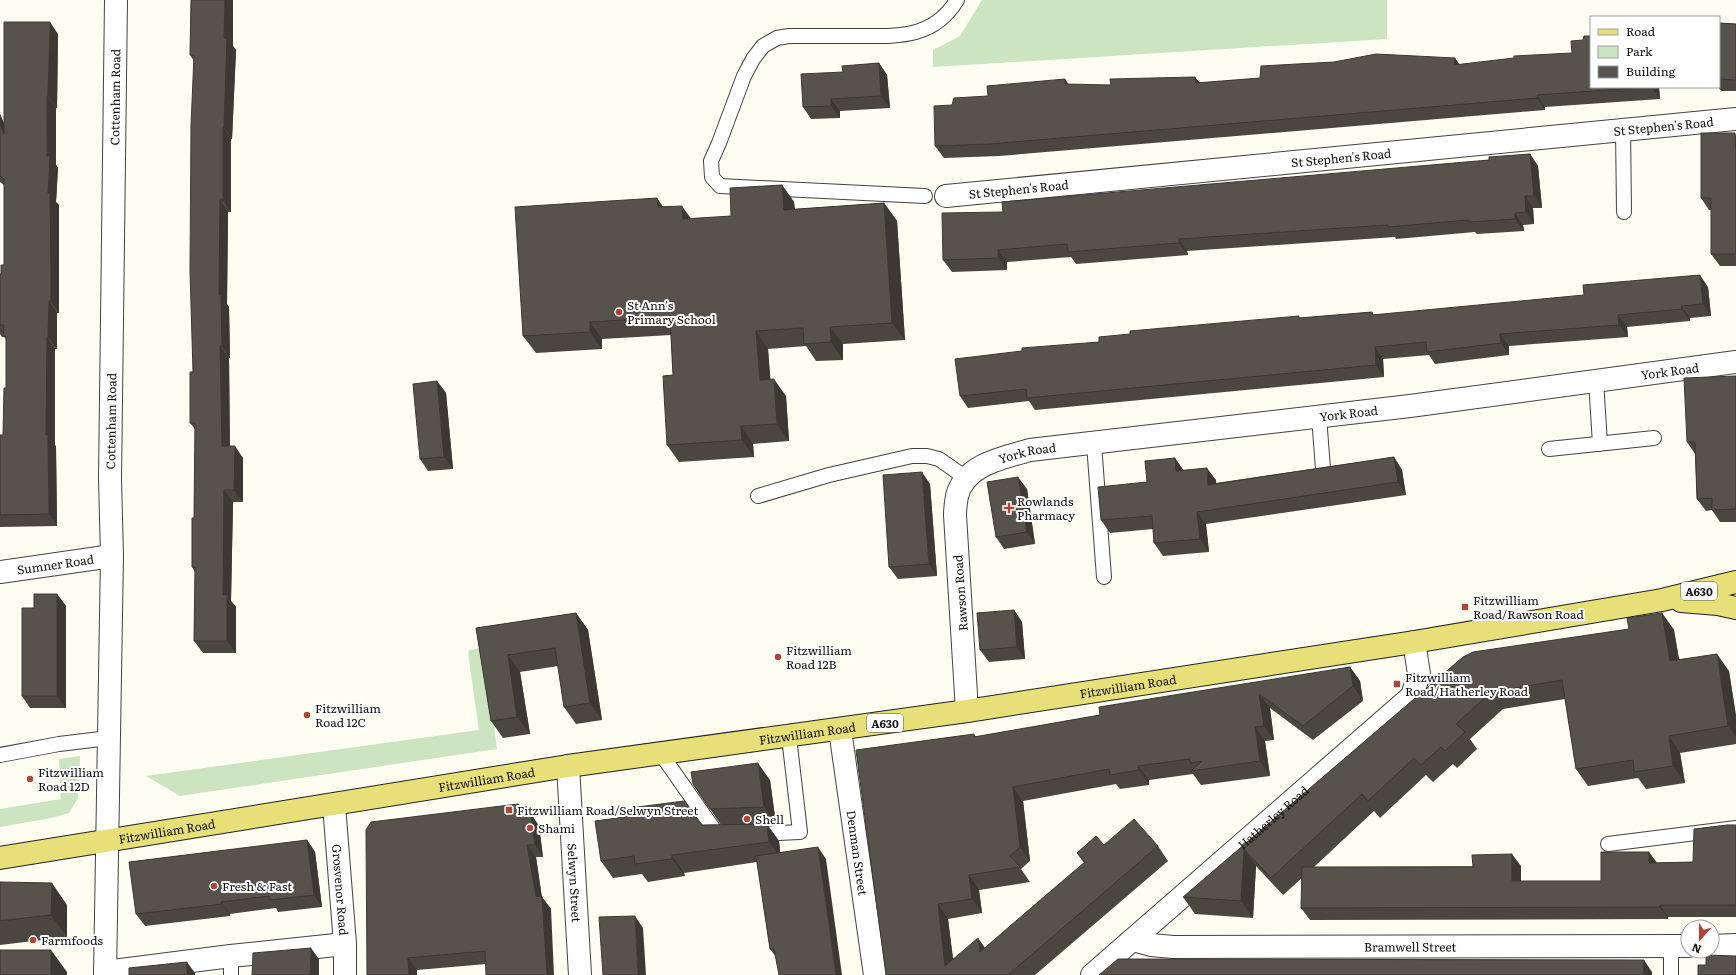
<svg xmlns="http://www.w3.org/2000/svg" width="1736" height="975" viewBox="0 0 1736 975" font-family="Literata,serif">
  <rect width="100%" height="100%" fill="#fdfdf2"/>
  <!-- green -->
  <path fill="#cce4bf" d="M982,0H1387V39L933,67V50L960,36Z
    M484,648L497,749L180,796L146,776L479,730L468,653L469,650Z
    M80,756L78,798L69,813L51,818L0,827V809L61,799L59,759Z"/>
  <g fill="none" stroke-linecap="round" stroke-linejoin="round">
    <defs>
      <path id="lane" d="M1623,129L1624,212
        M925,196L720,186L712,177L711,161L719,143L744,76L753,59L763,46L777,38L789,36C810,36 832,36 854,36C895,36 933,40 957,0
        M1596,380L1600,444
        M1319,416L1323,469
        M1094,444L1104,577
        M1549,449L1654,438
        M758,496L829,475L912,456H927L939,459L966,478
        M661,754L718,835H723
        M0,755L59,744L109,738
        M754,834L800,832L789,737
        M1608,844L1736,828
        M231,975V956
        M1671,975V946"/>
      <g id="street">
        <path id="s1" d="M946,196L1736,119"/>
        <path id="s2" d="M0,572L112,556"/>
        <path id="s3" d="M967,711L955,515C955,509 956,502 957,496C965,464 1003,458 1030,450L1410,406L1736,362"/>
        <path id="s4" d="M840,730L875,975"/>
        <path id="s5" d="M568,766L580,975"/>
        <path id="s6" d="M334,805L345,944V975"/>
        <path id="s7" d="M1133,940L1151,945L1173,947L1688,946"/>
        <path d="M1712,946L1736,945"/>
        <path d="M105,972L231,956L345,944"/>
        <path id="s8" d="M105,975L112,556L110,479L116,0"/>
        <path id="s9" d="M1092,975L1412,696L1419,674L1414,642"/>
      </g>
      <g id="primary">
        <path d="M1681,601L1718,604L1736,608"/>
        <path id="s10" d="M0,858L568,766L967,711L1414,642L1662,600L1736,582"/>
      </g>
    </defs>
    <!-- lane casing -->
    <use href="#lane" stroke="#424242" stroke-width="16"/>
    <!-- street casing -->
    <use href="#street" stroke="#424242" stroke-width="24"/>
    <!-- primary casing -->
    <use href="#primary" stroke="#202020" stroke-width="24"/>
    <!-- lane -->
    <use href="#lane" stroke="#fff" stroke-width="14"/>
    <!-- street -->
    <use href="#street" stroke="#fff" stroke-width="22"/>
    <!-- primary -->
    <use href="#primary" stroke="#e7df78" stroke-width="22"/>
  </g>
  <!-- wall -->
  <path fill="#4a4741" d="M191,0H233V46L236,50L232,139H231V212H228L227,304L229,307L230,358H229L230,446L243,458V502H233L231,601L236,607V653H203L194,641L195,572L192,567L194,518L195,429L190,423L193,372L194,61L190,55Z
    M1719,23L1736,24V91H1721L1718,87H1719Z
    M58,34L57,108H56V165L58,168L56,202L59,205V313H57V349H55V445L56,447L57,526L0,527V435H3L6,388V339L4,337H2L0,334V274H1L4,265V185L0,182V114L4,123Z
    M1455,58L1459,64L1591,87H1659L1660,99L1545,107V110L999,156L944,158L935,146L952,105L988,96L1068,85H1111L1195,77L1200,83L1260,78Z
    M879,63L887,75L890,108L840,111V118L811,119L803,107L843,72Z
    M1736,134V266H1720L1711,254V210H1709L1701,198Z
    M1530,154L1538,166L1542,208H1533L1534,224L1523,225L1524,231L1477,234L1475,232L1396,239L1395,237L1187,251L1188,255L1076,264L1071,257L1007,262V270L952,272L943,260L1003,212L1489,160Z
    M782,185L794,202L795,209L884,203L897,221L905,340L843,344V360L816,361L806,346L768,349L770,379L786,396L789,441L753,444L754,457L679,462L667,445L673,375L671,335L602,339V349L536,353L523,336L657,198L663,207L691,219L731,216Z
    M1708,287L1711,316L1690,318V321L1627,327L1628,337L1509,346V355L1435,364L1429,355L1383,359L1384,377L1035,410L1029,401L968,408L960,396L1099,342L1300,318L1372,312L1374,315Z
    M1736,376V522H1720L1712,510L1706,511L1697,499L1695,454L1687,442Z
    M437,381L446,393L453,469L428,471L420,459Z
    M1394,457L1402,470L1406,495L1206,524L1209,552L1163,556L1154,543L1153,529L1110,533L1101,520L1175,458L1183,470L1216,480V483Z
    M930,484L937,576L898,579L889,567Z
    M1027,489L1035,544L1004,549L996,537Z
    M57,594L66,606V708H30L22,696L34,608Z
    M1014,610L1022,622L1025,659L989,662L980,650Z
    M576,613L588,630L602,720L576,724L564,707L558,666L520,672L530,734L503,738L491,721L476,628Z
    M1662,613L1674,630L1679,659L1729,671L1736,716V744L1680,753L1685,783L1646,789L1638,778L1588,786L1576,769L1565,699L1503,709L1470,739L1477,749L1457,768L1453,764L1433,782L1426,775L1380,818L1374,811L1314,867L1521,866V881H1601L1657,863L1693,862L1736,825V917H1668V919L1310,920L1301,908L1302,878L1283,895L1256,866L1253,918L1195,914L1183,897L1463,657L1629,629Z
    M1350,667L1360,681L1363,701L1313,740L1270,708L1274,740L1265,741L1270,776L1201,785L1193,774L1149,780V785L1120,789L1116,784L1023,801L1030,861L1021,869L1030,882L979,890L982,913L948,919L953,959L985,948L1084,863L1077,853L1104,845L1158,846L1168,861L1035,975H886L974,734L976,737L1100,715Z
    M770,780L776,824L767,825L779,841L780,852L826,859L776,957L770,949L757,862L684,873L685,876L648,882L642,874L613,878L601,861L702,825H721L693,784Z
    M531,814L539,826L543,857H536L542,897L551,909L486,964L417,970V975H367Z
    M307,840L315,852L322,907L278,912L276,908L230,914V916L145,926L136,914Z
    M0,882L67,905V937L0,945Z"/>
  <!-- shaded-wall -->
  <path fill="#3c3935" d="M225,0H233V46L236,50L232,139L224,127Z
    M50,22L58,34L57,108L48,96Z
    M1455,58L1463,70L1454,65Z
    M879,63L887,75L890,108L881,96Z
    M1195,77L1204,89L1196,83Z
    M1065,79L1073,91L1065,84Z
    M1651,87H1659L1660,99Z
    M1537,95L1545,107V110L1537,98Z
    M47,96L56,108V165L58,168L56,202L59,205V313L51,301L48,193Z
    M831,99L840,111V118L831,106Z
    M0,114L12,146L4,134L0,124Z
    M223,127L231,139V212L223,200Z
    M1530,154L1538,166L1542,208L1534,196Z
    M782,185L794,202L796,227L784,210Z
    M1525,196L1533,208L1534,224L1526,212Z
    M657,198L669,216L658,207Z
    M220,200L228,212L227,304L229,307L230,358L222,346L219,295Z
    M884,203L897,221L905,340L892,323Z
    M682,206L694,223L683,219Z
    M1515,213L1523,225L1524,231L1515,219Z
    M1179,239L1187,251L1188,255L1179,243Z
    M998,250L1007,262V270L998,258Z
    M1700,275L1708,287L1711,316L1703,304Z
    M49,301L57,313V349L48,337Z
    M1681,306L1690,318V321L1682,309Z
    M1618,315L1627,327L1628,337L1619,325Z
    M590,322L602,339V349L590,332Z
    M830,327L843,344V360L831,342Z
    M756,331L768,349L772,397L760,380Z
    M1500,334L1509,346V355L1501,343Z
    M47,337L55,349V445L56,447L57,526L49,514L46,435Z
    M220,346L229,358L230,458L222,446Z
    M1375,347L1383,359L1384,377L1376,365Z
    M774,379L786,396L789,441L777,424Z
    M437,381L446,393L453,469L444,457Z
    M741,426L753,444L754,457L742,440Z
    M235,446L243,458V502L234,490Z
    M1394,457L1402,470L1406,495L1398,482Z
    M1175,458L1184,471H1176Z
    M1207,468L1216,480L1217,497L1208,485Z
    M922,472L930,484L937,576L929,564Z
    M1018,477L1027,489L1035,544L1027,532Z
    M224,490L233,502L231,601L236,607V653L227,641L223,595Z
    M1197,512L1206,524L1209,552L1200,539Z
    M57,594L66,606V708L57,696Z
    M1014,610L1022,622L1025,659L1017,647Z
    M576,613L588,630L602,720L590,703Z
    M1662,613L1674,630L1682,678L1670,661Z
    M1717,654L1729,671L1736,716V737L1728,726Z
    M508,655L520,672L530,734L517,717Z
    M1350,667L1360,681L1363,701L1353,686Z
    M1259,694L1270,708L1274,740L1264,726Z
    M1255,727L1265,741L1270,776L1260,761Z
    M1669,736L1680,753L1685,783L1673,766Z
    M758,763L770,780L776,824L764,807Z
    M1138,766L1149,780V785L1139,770Z
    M1013,787L1023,801L1030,861L1020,847Z
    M531,814L539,826L543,857L535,845Z
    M767,824L779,841L781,859L769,842Z
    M307,840L315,852L322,907L314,895Z
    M527,845L536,857L542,899V897L551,909L554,975H547L536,896Z
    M818,847L826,859L842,975H836Z
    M1244,849L1256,866L1253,918L1241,901Z
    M1649,852L1658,864L1649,863Z
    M1512,854L1521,866V893L1512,881Z
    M672,855L684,873L685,876L672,859Z
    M969,875L979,890L982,913L972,899Z
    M52,883L67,905V937L51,915Z
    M221,902L230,914V916L222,904Z
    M938,904L948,919L955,975L945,966Z
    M1660,905L1668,917V919L1660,907Z
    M635,916L643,928L646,975H638Z
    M978,938L988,952H980Z
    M311,948L319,959V975H310Z
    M51,950L67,972V975H51Z
    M408,958L417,970V975H409Z
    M1644,960L1652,972V975H1643Z
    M187,962L195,973V975H187Z"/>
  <!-- building -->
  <path fill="#56524c" stroke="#3c3935" d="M191,0H225L224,38H227L224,127H223V200H220L219,295H221L222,346H220L222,446H235L234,490H224L223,595H227V641H194L195,567H192V518H194L195,423H190V372H193L190,271L191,126L194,55H190Z
    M4,22H50L48,96H47V156H50L48,193H50L51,274V301H49L48,337H47L46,435H48L49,514L0,515V435H3L4,388H6V336H3L4,325H0V274H1V265H4V179L0,176V124L4,134Z
    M1719,23L1736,24V80L1719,79Z
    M1584,36H1591V87H1651L1537,95V98L990,144L935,146L934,106L952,105L954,98L988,96L987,86L1065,79V84L1111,85L1110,79L1195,77L1196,83L1260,78L1261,66L1334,62L1376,54L1455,58L1454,65L1514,58V56L1572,53L1571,41L1583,40Z
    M879,63L881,96L831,99V106L803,107L801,74L843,72L842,66Z
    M1701,133H1735L1736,153V254H1711V198H1701Z
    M1530,154L1534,196H1525L1526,212L1515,213V219L1469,222L1468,220L1388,227V225L1179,239V243L1068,252L1067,244L998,250V258L943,260L942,213L1003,212L1002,202L1489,160V157Z
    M782,185L784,210L884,203L892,323L830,327L831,342L804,344L803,328L756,331L760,380L774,379L777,424L741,426L742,440L667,445L663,376L673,375L670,317L590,322V332L523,336L515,207L657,198L658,207L682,206L683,219L731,216L730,188Z
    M1700,275L1703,304L1681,306L1682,309L1618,315L1619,325L1500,334L1501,343L1427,352L1426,342L1375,347L1376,365L1027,398L1026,389L960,396L955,359L1022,351V348L1099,342V337L1130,334V331L1299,316V318L1372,312V315L1584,295L1583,285Z
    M1736,376V509L1712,510V498L1697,499L1695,442H1687L1684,378Z
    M437,381L444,457L420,459L413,384Z
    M1394,457L1398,482L1197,512L1200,539L1154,543L1152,516L1101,520L1098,487L1147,482L1145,461L1175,458L1176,471L1207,468L1208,485Z
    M922,472L929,564L889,567L883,475Z
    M1018,477L1027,532L996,537L987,482Z
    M34,594H57V696H22V608H34Z
    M1014,610L1017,647L980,650L977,613Z
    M576,613L590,703L564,707L555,648L508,655L517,717L491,721L476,628Z
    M1662,613L1670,661L1717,654L1728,726L1669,736L1673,766L1634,772L1633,760L1576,769L1562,680L1491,692L1456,724L1465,732L1445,751L1441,747L1421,765L1414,758L1368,801L1362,794L1271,878L1244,849L1241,901L1183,897L1463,657L1473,652L1629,629L1627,618Z
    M1350,667L1353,686L1303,726L1259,694L1264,726L1255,727L1260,761L1191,771L1202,761L1191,763L1190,759L1138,766L1139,770L1110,775L1109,769L1013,787L1020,847L1010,856L1020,867L969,875L972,899L938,904L945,966L978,938L980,952L1045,896L1085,862L1077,853L1096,836L1104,845L1134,819L1158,846L1008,975H886L856,750L974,734V737L1100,715L1099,707Z
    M758,763L764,807L710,809L693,784L691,772Z
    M684,801L702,825L767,824L769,842L672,855V859L635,864L634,856L601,861L595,821L632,816L630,808Z
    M518,804L531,814L535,845H527L536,896L542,897L547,975H486L485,951L408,958L409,975H367L366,830L371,822Z
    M1727,825H1736V905H1660V907L1301,908L1302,867H1473L1472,855L1512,854V881H1601V852H1649V863L1693,862L1694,829Z
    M307,840L314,895L270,900L269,896L221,902L222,904L136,914L129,862Z
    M818,847L836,975H779L774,949H770L756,856Z
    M0,882L52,883L51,915L0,921Z
    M635,916L638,975H603L599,917Z
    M311,948L310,975H252L253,953Z
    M0,950H51V975H0Z
    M1706,955L1736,956V975H1698V965H1706Z
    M1118,959L1644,960L1643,975H1099Z
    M187,962V975H129V968Z"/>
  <!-- markers -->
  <g fill="#ad4638" stroke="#fff" stroke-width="1.5">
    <circle cx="619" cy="312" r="4"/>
    <path d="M1007 502h4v4h4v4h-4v4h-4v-4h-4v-4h4z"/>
    <rect x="1461" y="603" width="8" height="8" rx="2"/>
    <circle cx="778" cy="657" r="4"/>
    <rect x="1393" y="680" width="8" height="8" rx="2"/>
    <circle cx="307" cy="715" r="4"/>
    <circle cx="30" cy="779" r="4"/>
    <rect x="505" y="806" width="8" height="8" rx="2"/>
    <circle cx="747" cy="819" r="4"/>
    <circle cx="530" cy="828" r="4"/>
    <circle cx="214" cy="886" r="4"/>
    <circle cx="33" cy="940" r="4"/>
  </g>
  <g text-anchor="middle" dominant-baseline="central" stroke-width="4" stroke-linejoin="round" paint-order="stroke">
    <!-- shield labels -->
    <g fill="#fff" stroke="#575757" stroke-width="1">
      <rect x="1681" y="582" width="36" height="18" rx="3"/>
      <rect x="867" y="714" width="36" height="18" rx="3"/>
    </g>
    <g font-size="11" font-weight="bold" fill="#0f0f0f">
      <text x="1699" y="591">A630</text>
      <text x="885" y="723">A630</text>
    </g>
    <!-- street labels -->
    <g font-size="12" fill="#0f0f0f" stroke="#fff">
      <text stroke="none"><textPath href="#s8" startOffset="878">Cottenham Road</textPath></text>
      <text stroke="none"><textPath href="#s1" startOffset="721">St Stephen's Road</textPath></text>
      <text stroke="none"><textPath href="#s1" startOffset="397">St Stephen's Road</textPath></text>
      <text stroke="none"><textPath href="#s1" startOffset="73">St Stephen's Road</textPath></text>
      <text stroke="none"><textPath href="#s3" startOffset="951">York Road</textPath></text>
      <text stroke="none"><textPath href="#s3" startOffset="627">York Road</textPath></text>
      <text stroke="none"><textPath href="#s8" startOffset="554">Cottenham Road</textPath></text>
      <text stroke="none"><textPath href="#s3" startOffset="303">York Road</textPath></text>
      <text stroke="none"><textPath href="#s2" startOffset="56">Sumner Road</textPath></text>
      <text transform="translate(960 593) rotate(-94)">Rawson Road</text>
      <text stroke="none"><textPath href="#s10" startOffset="1141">Fitzwilliam Road</textPath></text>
      <text stroke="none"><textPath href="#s10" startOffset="817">Fitzwilliam Road</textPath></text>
      <text stroke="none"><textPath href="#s10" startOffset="493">Fitzwilliam Road</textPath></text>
      <text stroke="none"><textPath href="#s9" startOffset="240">Hatherley Road</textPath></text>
      <text stroke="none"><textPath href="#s10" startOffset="169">Fitzwilliam Road</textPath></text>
      <text stroke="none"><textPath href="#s4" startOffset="124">Denman Street</textPath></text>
      <text stroke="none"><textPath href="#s5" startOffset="117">Selwyn Street</textPath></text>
      <text stroke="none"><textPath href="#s6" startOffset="85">Grosvenor Road</textPath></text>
      <text stroke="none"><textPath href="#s7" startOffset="278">Bramwell Street</textPath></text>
    </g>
    <!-- poi labels -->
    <g font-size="12" fill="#0f0f0f" stroke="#fff" text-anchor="start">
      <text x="627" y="305">St Ann's<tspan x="627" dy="14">Primary School</tspan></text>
      <text x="1017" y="501">Rowlands<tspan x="1017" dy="14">Pharmacy</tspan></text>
      <text x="1473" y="600">Fitzwilliam<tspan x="1473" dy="14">Road/Rawson Road</tspan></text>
      <text x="786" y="650">Fitzwilliam<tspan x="786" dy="14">Road 12B</tspan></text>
      <text x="1405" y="677">Fitzwilliam<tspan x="1405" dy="14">Road/Hatherley Road</tspan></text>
      <text x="315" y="708">Fitzwilliam<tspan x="315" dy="14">Road 12C</tspan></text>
      <text x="38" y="772">Fitzwilliam<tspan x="38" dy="14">Road 12D</tspan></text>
      <text x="517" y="810">Fitzwilliam Road/Selwyn Street</text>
      <text x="755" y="819">Shell</text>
      <text x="538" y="828">Shami</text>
      <text x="222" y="886">Fresh &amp; Fast</text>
      <text x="41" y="940">Farmfoods</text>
    </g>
  </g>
  <!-- legend -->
  <rect x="1590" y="16" width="130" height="72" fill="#ffffff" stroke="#9f9f9f"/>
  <rect x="1598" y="29" width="20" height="6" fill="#e7df78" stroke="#9f9f9f"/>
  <text x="1626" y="36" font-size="12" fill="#0f0f0f">Road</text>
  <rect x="1598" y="46" width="20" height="12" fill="#cce4bf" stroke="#9f9f9f"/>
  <text x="1626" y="56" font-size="12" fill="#0f0f0f">Park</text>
  <rect x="1598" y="66" width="20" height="12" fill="#56524c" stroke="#9f9f9f"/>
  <text x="1626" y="76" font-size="12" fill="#0f0f0f">Building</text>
  <!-- north arrow -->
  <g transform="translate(1700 939) rotate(201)"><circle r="19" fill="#ffffff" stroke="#9f9f9f"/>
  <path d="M0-3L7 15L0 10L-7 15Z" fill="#ad4638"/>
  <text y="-6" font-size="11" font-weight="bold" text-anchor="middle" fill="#0f0f0f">N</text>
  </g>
</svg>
